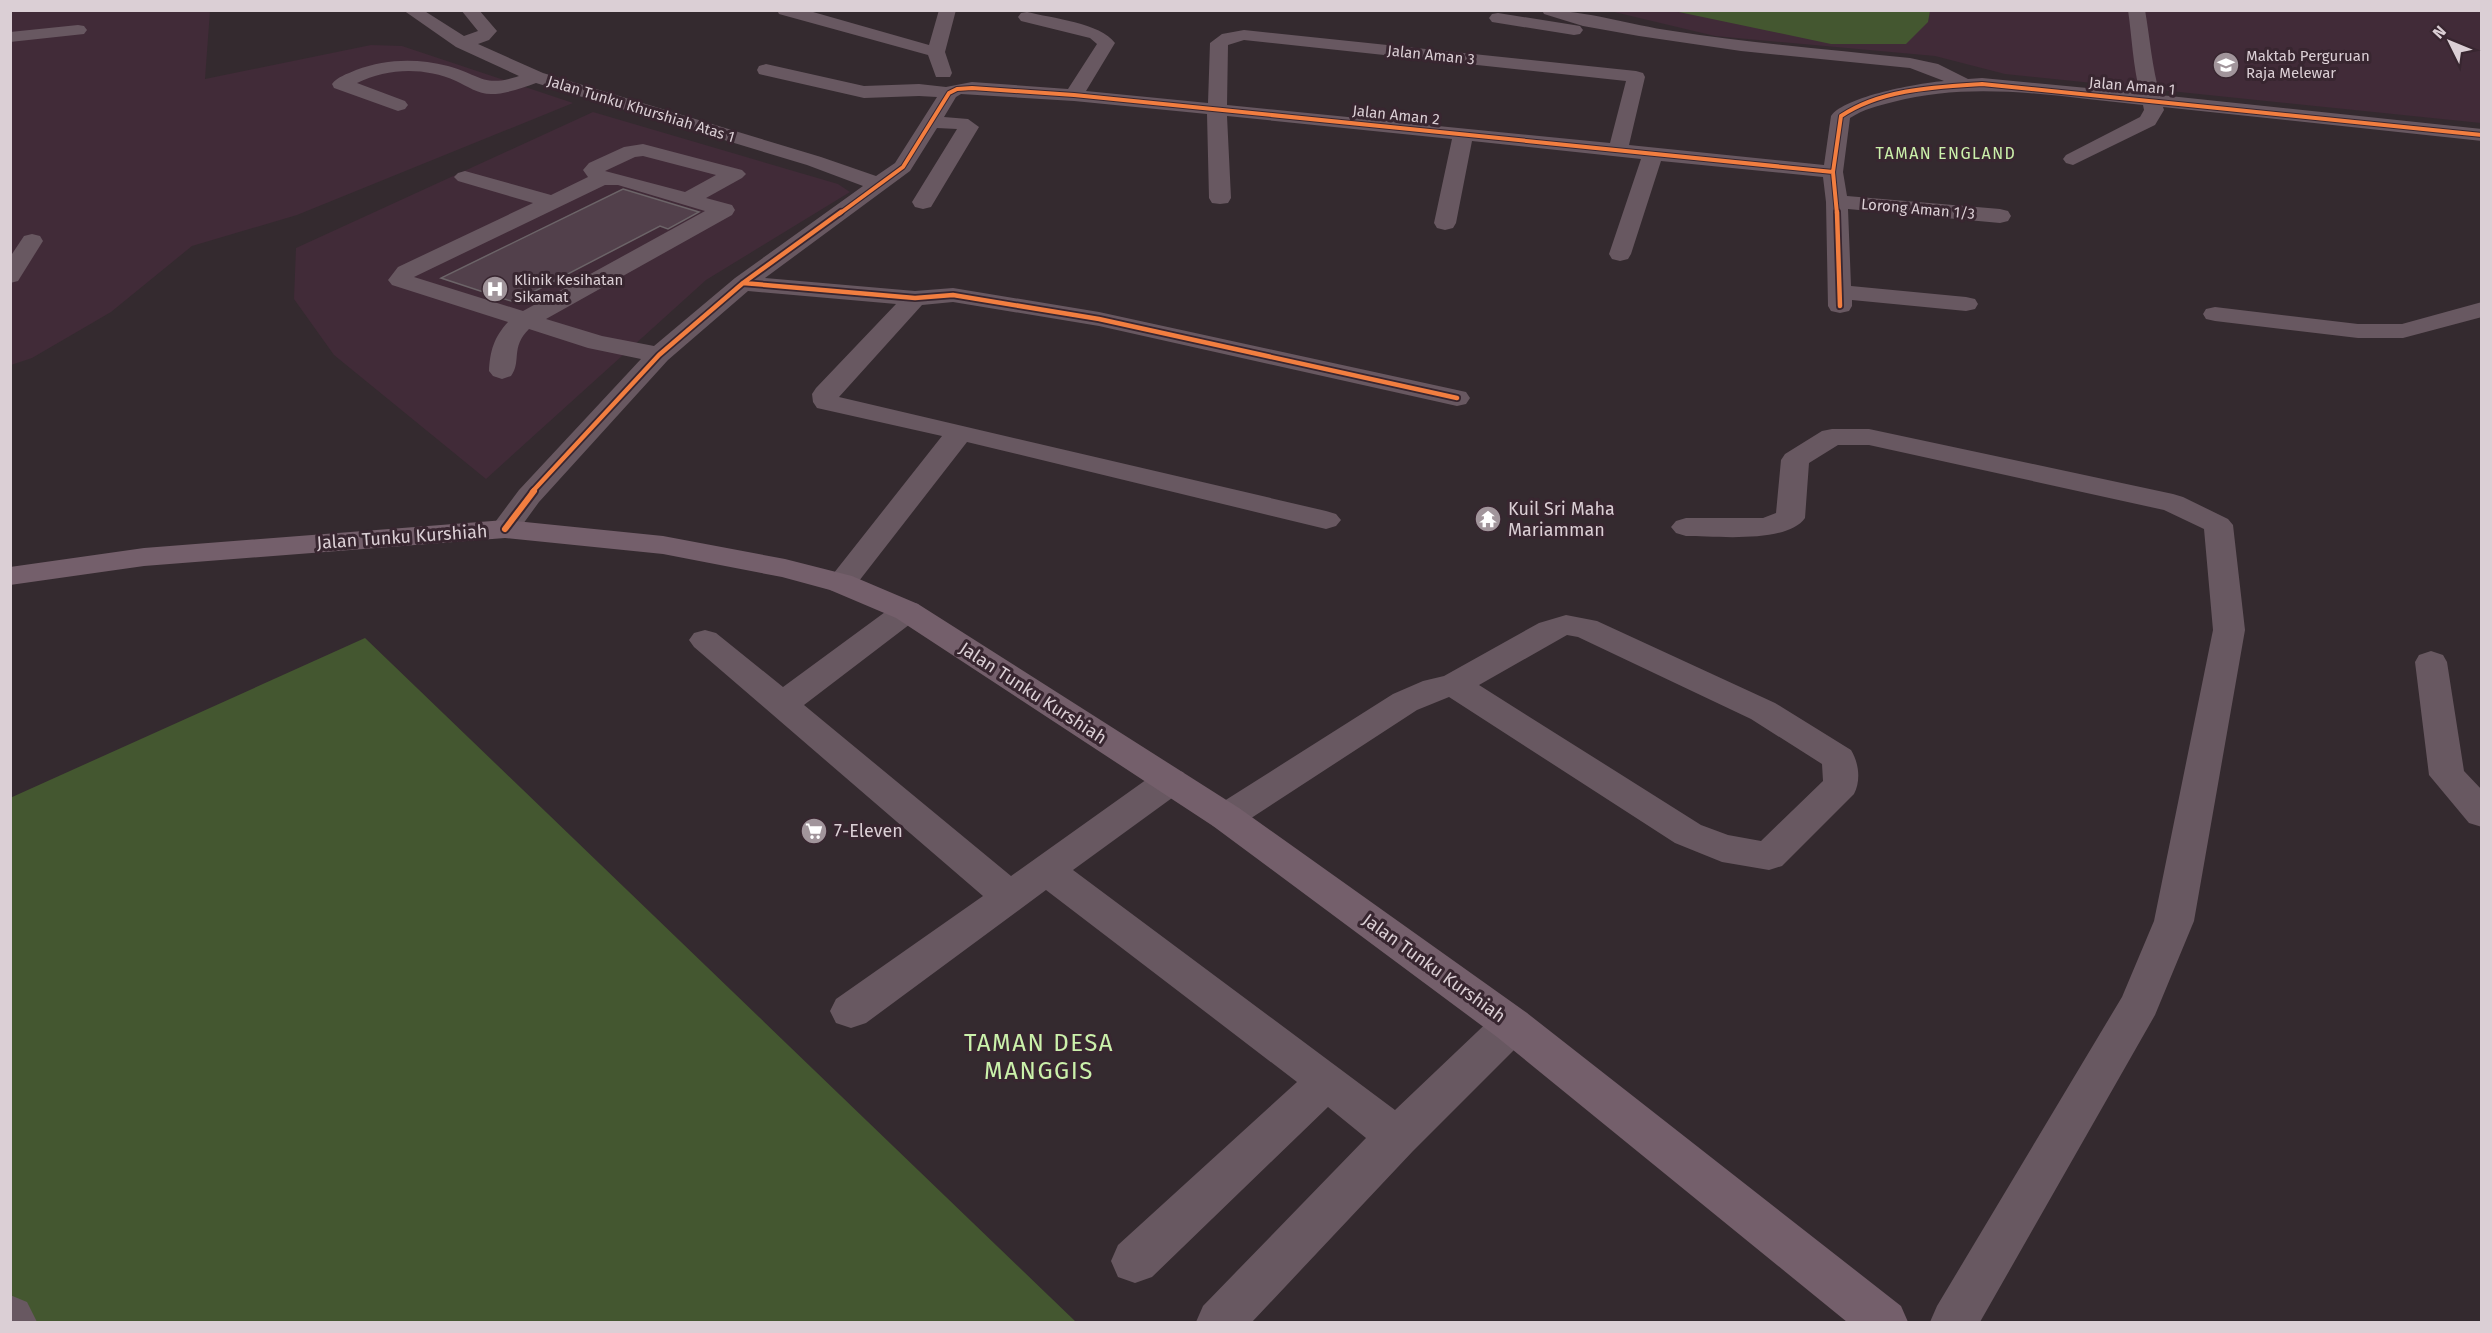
<svg xmlns="http://www.w3.org/2000/svg" width="2492" height="1333" viewBox="0 0 2492 1333" font-family="'Fira Sans',sans-serif">
  <rect width="100%" height="100%" fill="#342a2f"/>
  <!-- built -->
  <path fill="#412b38" d="M11,11H210L205,79L371,45L402,46L573,103L297,215L192,246L111,312L32,358L11,365Z
    M1610,11H2481V123L2005,74L1935,56L1715,36Z
    M593,112L838,184L850,192L706,280L486,479L334,355L294,299L296,248Z"/>
  <!-- green -->
  <path fill="#445730" d="M1674,11L1930,10V11L1928,22L1906,44H1831Z
    M365,638L1076,1322H11L10,798Z"/>
  <!-- building -->
  <path fill="#52404b" stroke="#6c6468" stroke-width="1.5" d="M623,189L699,212L668,229L660,226L514,302L441,278Z"/>
  <g fill="none" stroke-linecap="round" stroke-linejoin="round">
    <!-- minor -->
    <path fill="#685861" fill-rule="evenodd" d="M403,10H423L464,36L478,31L461,10H479L497,31L489,40L478,44L543,73L821,157L876,176L895,163L937,97L919,96L864,98L759,74L757,70L759,66L766,64L864,86L919,84L946,87L972,82L1068,89L1097,44L1090,38L1021,21L1018,17L1021,13L1027,12C1051,18 1101,23 1115,43L1086,91L1208,103L1210,43L1222,34L1244,30L1636,71L1643,73L1645,77L1629,145L1824,165L1831,116C1845,96 1920,83 1944,81L1910,68L1741,51L1639,36L1583,26L1544,14L1542,10C1585,10 1630,25 1673,31C1751,43 1831,50 1910,58L1938,64L1968,79L1982,78L2140,93C2133,66 2132,38 2128,10H2145C2150,39 2152,67 2160,95L2482,129V141L2163,107L2164,110L2155,125L2073,165L2066,163L2063,159L2066,155L2140,117L2144,110L2143,105C2060,97 1975,80 1893,102C1877,106 1864,109 1850,118L1843,172L1847,196L2000,209L2008,211L2011,216L2008,221L2000,223L1848,209L1851,286L1966,297L1975,299L1978,304L1975,309L1966,311L1852,300V306L1849,311L1840,313L1831,311L1828,306L1826,202L1823,177L1661,161L1631,254L1628,259L1620,261L1612,259L1609,254L1641,159L1472,141L1456,223L1453,228L1445,230L1437,228L1434,223L1452,139L1227,116L1231,198L1228,203L1220,204L1212,203L1209,198L1207,114L1074,101L961,94L956,97L944,117L968,119L979,127L931,207L923,209L915,207L912,202L957,129L937,128L910,171L765,278L915,291L953,288L1099,312L1457,390L1466,392L1470,398L1466,404L1457,406L1099,326L953,302L922,305L839,397L1326,511L1336,514L1341,520L1336,526L1326,529L967,442L852,590L841,592L830,590L826,583L942,436L817,408L813,402L812,394L816,388L896,304L748,291L668,360L539,502L515,535L505,538L495,535L490,529L519,490L641,359L588,348L529,329C510,348 522,361 511,376L502,379L493,376L489,371C490,351 494,337 508,322L392,285L388,280L398,267L533,203L458,181L454,177L458,173L465,171L551,195L588,177L583,170L589,163L624,147L643,144L742,170L746,174L742,178L706,198L732,205L735,210L732,215L546,319L602,336L654,346L735,278L863,186L807,165L536,83C522,88 506,94 491,94C478,94 467,86 456,81C424,67 388,68 357,83L405,101L408,105L405,109L398,111L334,88L332,84C337,77 347,74 356,70C386,59 416,58 448,66C481,75 483,88 519,76L456,47ZM1244,40L1626,81L1610,143L1227,105L1228,45ZM643,156L716,175L685,192L605,171L635,157ZM605,185H618L705,211L523,311L414,277Z
      M777,10H806L929,45L939,10H956L945,52L952,73L950,77H936L928,55L779,14Z
      M1498,13L1574,25L1580,26L1583,30L1580,34L1574,35L1492,22L1489,18L1492,14Z
      M78,25L84,26L87,30L84,34L10,42V32Z
      M32,234L40,236L43,241L18,281L10,283V257L24,236Z
      M2482,302V317L2403,338H2358L2215,321L2206,319L2203,314L2206,309L2215,307L2358,324H2402Z
      M1832,429H1869L2173,494L2183,497L2228,519L2233,525L2245,630L2194,921L2155,1015L1980,1322H1930L1937,1306L2122,997L2154,921L2213,630L2204,529L2164,510L1869,445H1838L1809,463L1805,518C1787,544 1715,536 1686,536L1676,533L1671,527L1676,521L1686,518H1763L1776,513L1781,460L1785,454L1822,431Z
      M907,601L918,604L923,611L918,618L804,705L1011,876L1157,772L1170,769L1183,772L1188,781L1183,790L1073,870L1395,1110L1497,1013L1512,1008L1527,1013L1533,1025L1527,1037L1413,1151L1252,1322H1196L1203,1306L1366,1138L1328,1107L1152,1277L1135,1283L1118,1277L1111,1261L1118,1245L1297,1082L1046,890L866,1023L851,1028L836,1023L830,1011L836,999L983,896L694,647L689,640L694,633L705,630L716,633L783,687L896,604Z
      M1566,615L1597,621L1775,703L1851,750C1859,763 1861,781 1854,794L1782,866L1769,870L1722,862L1675,843L1449,697L1417,710L1239,826L1226,830L1213,826L1208,817L1213,808L1393,694L1423,681L1444,676L1539,623ZM1567,635L1578,637L1751,719L1822,764L1823,781L1761,841L1728,835L1701,825L1479,685Z
      M2431,651L2443,655L2447,662L2464,771L2482,790V827L2469,823L2429,775L2415,662L2419,655Z
      M10,1295L27,1302L37,1322H10Z"/>
    <!-- major -->
    <path fill="#745f6b" fill-rule="evenodd" d="M505,520L663,536L785,559L852,576L918,604L1239,808L1527,1013L1901,1306L1908,1322H1847L1497,1037L1213,826L896,618L830,590L782,577L663,554L505,538L144,566L10,585V567L144,548Z"/>
    <defs>
      <path id="cycleway-far2" d="M839,214L903,167L949,93L957,89L972,88L1074,95L1833,172
        M1837,214L1833,172L1841,116C1881,89 1935,87 1982,84L2482,135"/>
      <path id="cycleway-far1" d="M1837,212L1840,306
        M743,283L915,298L953,295L1099,319L1457,398
        M532,492L659,355L743,283L841,212"/>
      <path id="cycleway" d="M505,529L534,491"/>
    </defs>
    <!-- cycleway-far2 casing -->
    <use href="#cycleway-far2" stroke="#382630" stroke-width="6"/>
    <!-- cycleway-far1 casing -->
    <use href="#cycleway-far1" stroke="#382630" stroke-width="8"/>
    <!-- cycleway casing -->
    <use href="#cycleway" stroke="#382630" stroke-width="10"/>
    <!-- cycleway-far2 -->
    <use href="#cycleway-far2" stroke="#f27e40" stroke-width="4"/>
    <!-- cycleway-far1 -->
    <use href="#cycleway-far1" stroke="#f27e40" stroke-width="4.5"/>
    <!-- cycleway -->
    <use href="#cycleway" stroke="#f27e40" stroke-width="6"/>
  </g>
  <!-- icons -->
  <defs>
    <symbol id="university-disc" viewBox="-11 -11 22 22"><circle r="9.5" fill="#a1959b" stroke="#382630"/><path d="M0-5L7-2L0 1L-7-2ZM-4 1L0 2.5L4 1V4Q0 6-4 4Z" fill="#fff"/></symbol>
    <symbol id="hospital-disc" viewBox="-11 -11 22 22"><circle r="9.5" fill="#a1959b" stroke="#382630"/><path d="M-5-5h3v3.5h4V-5h3V5h-3V1.5h-4V5h-3Z" fill="#fff"/></symbol>
    <symbol id="temple-disc" viewBox="-11 -11 22 22"><circle r="9.5" fill="#a1959b" stroke="#382630"/><path d="M0-6L5-2H3V0L6.5 2.5H4V6H1.5V3h-3V6H-4V2.5H-6.5L-3 0V-2H-5Z" fill="#fff"/></symbol>
    <symbol id="supermarket-disc" viewBox="-11 -11 22 22"><circle r="9.5" fill="#a1959b" stroke="#382630"/><path d="M-6-5.5h2.5l.6 2H6L4.5 2H-2.5L-4.4-4H-6ZM-1.5 3.2a1.3 1.3 0 1 0 .1 0ZM3 3.2a1.3 1.3 0 1 0 .1 0Z" fill="#fff"/></symbol>
  </defs>
  <g fill-rule="evenodd">
    <use href="#university-disc" x="2211" y="50" width="30" height="30"/>
    <use href="#hospital-disc" x="480" y="274" width="30" height="30"/>
    <use href="#temple-disc" x="1473" y="504" width="30" height="30"/>
    <use href="#supermarket-disc" x="799" y="816" width="30" height="30"/>
  </g>
  <g text-anchor="middle" dominant-baseline="central" stroke-width="6" stroke-linejoin="round" paint-order="stroke">
    <!-- far-street labels -->
    <g font-size="15" fill="#dbcfd5" stroke="#382630">
      <text transform="translate(1431 55) rotate(6)">Jalan Aman 3</text>
      <text transform="translate(2132 86) rotate(5)">Jalan Aman 1</text>
      <text transform="translate(641 109) rotate(17)">Jalan Tunku Khurshiah Atas 1</text>
      <text transform="translate(1396 115) rotate(6)">Jalan Aman 2</text>
      <text transform="translate(1918 209) rotate(5)">Lorong Aman 1/3</text>
    </g>
    <!-- far-poi labels -->
    <g font-size="15" fill="#dbcfd5" stroke="#382630" text-anchor="start">
      <text x="2246" y="56">Maktab Perguruan<tspan x="2246" dy="17">Raja Melewar</tspan></text>
      <text x="514" y="280">Klinik Kesihatan<tspan x="514" dy="17">Sikamat</tspan></text>
    </g>
    <!-- far-neighbourhood labels -->
    <g font-size="16" letter-spacing="1.5" fill="#cbf1ab" stroke="#382630">
      <text x="1946" y="153">TAMAN ENGLAND</text>
    </g>
    <!-- poi labels -->
    <g font-size="18" fill="#dbcfd5" stroke="#382630" text-anchor="start">
      <text x="1508" y="509">Kuil Sri Maha<tspan x="1508" dy="21">Mariamman</tspan></text>
      <text x="834" y="831">7-Eleven</text>
    </g>
    <!-- street labels -->
    <g font-size="18" fill="#dbcfd5" stroke="#382630">
      <text transform="translate(402 537) rotate(-4)">Jalan Tunku Kurshiah</text>
      <text transform="translate(1033 693) rotate(33)">Jalan Tunku Kurshiah</text>
      <text transform="translate(1434 968) rotate(36)">Jalan Tunku Kurshiah</text>
    </g>
    <!-- near-neighbourhood labels -->
    <g font-size="24" letter-spacing="1.5" fill="#cbf1ab" stroke="#382630">
      <text x="1039" y="1043">TAMAN DESA<tspan x="1039" dy="28">MANGGIS</tspan></text>
    </g>
  </g>
  <!-- border -->
  <rect width="2492" height="1333" fill="none" stroke="#dbcfd5" stroke-width="24"/>
  <!-- north arrow -->
  <g transform="translate(2450 42) rotate(313)" stroke="#382630" stroke-width="4.5" paint-order="stroke">
  <path d="M0-4.5L10 22L0 15L-10 22Z" fill="#dbcfd5"/>
  <text y="-9" font-size="16" font-weight="bold" text-anchor="middle" fill="#dbcfd5">N</text>
  </g>
</svg>
